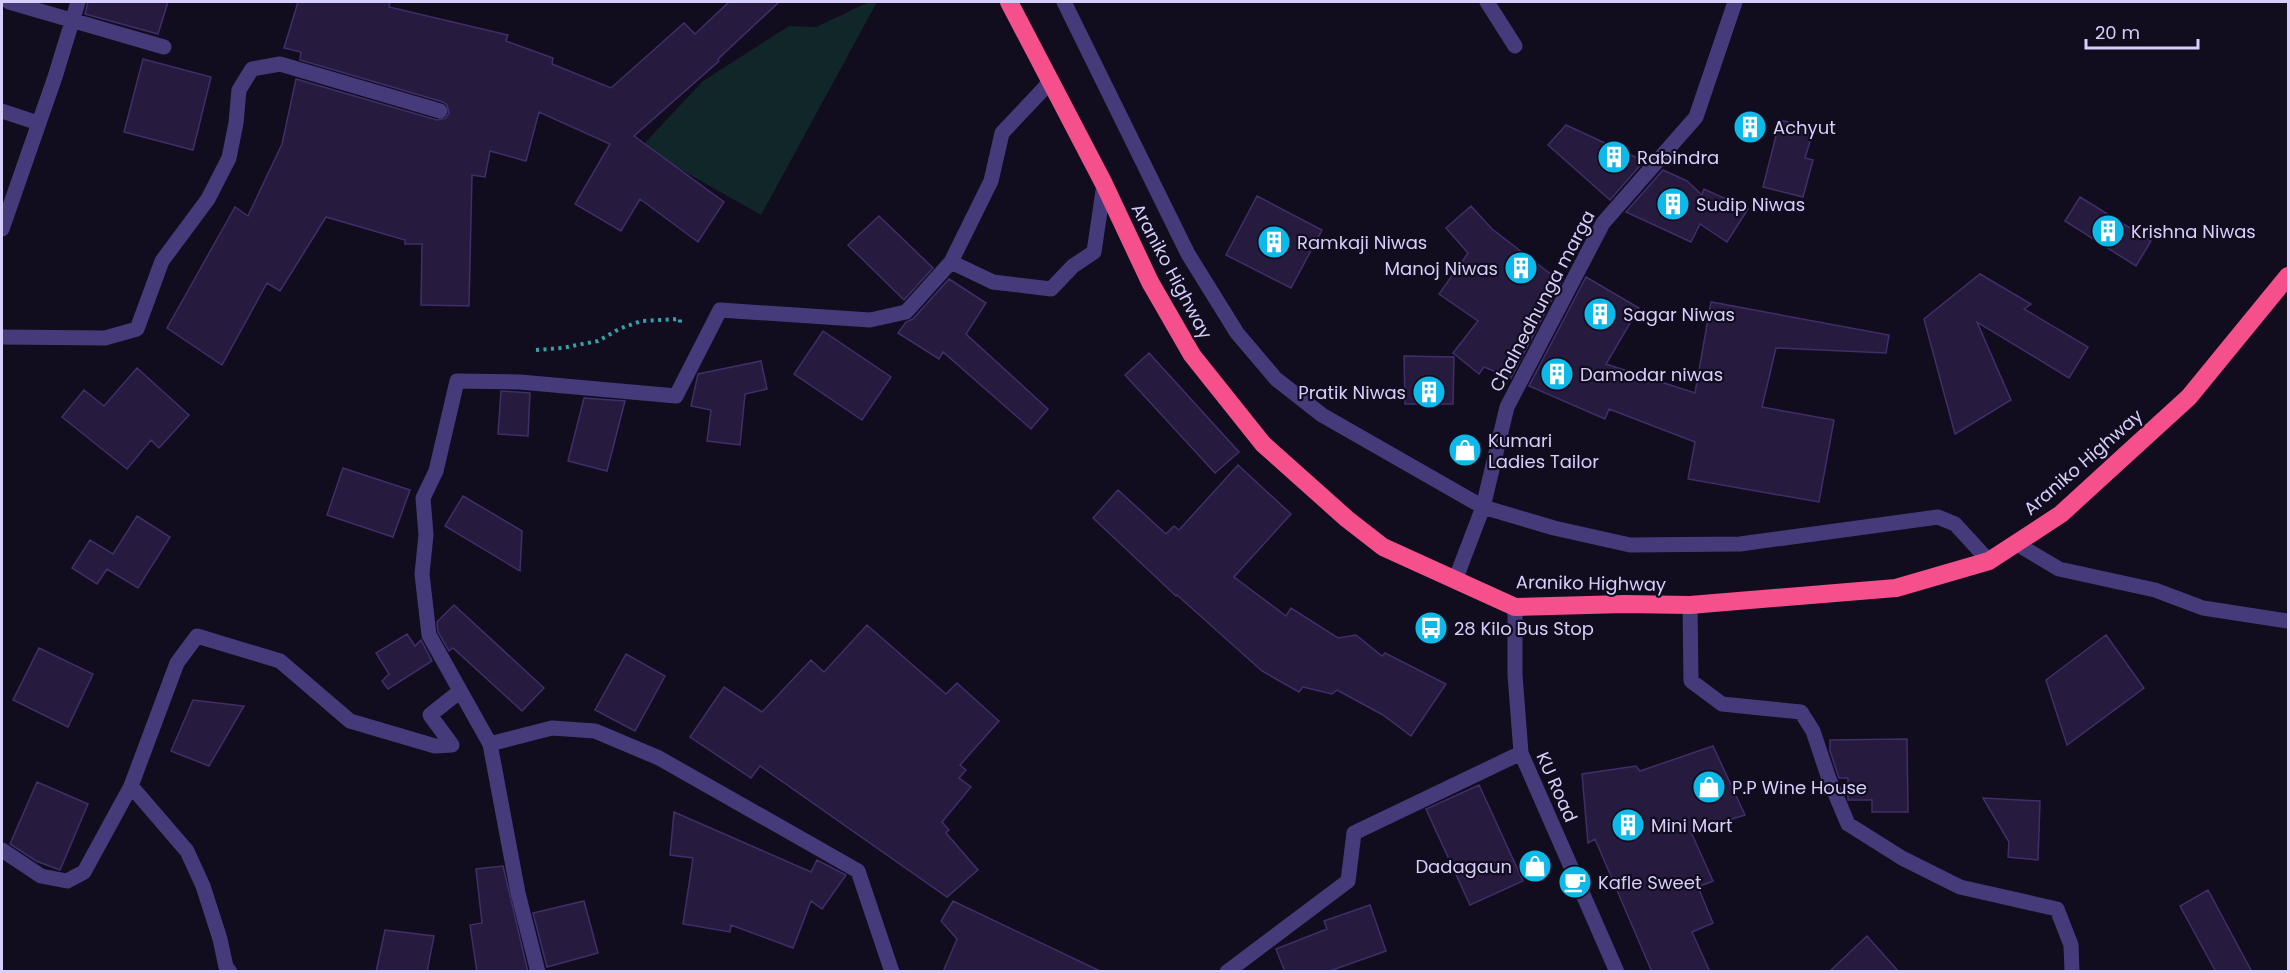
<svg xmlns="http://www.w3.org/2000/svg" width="2290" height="973" viewBox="0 0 2290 973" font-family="Poppins,sans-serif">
  <rect width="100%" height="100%" fill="#120d1e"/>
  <!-- green -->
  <path fill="#112628" d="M869,2H877L761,215L641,147L703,81L789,26L816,27Z"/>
  <!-- building -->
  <path fill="#261b3e" stroke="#402e69" stroke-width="1.5" d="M88,2H168L158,34L85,14Z
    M298,2H390L389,7L508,35L506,41L553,58L552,64L611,88L684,23L695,34L729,2H779L718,59L719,61L634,136L724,202L698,242L640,199L621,231L575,204L610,144L539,112L526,161L490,151L485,177L472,175L469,306L421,305L422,244H405V240L326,217L280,291L267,283L222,365L167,328L235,207L248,216L282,144L296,79L437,120L446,118L449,113L447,105L443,102L300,60L301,52L284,48Z
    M143,59L211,77L193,150L124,132Z
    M1780,120L1814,128L1805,158L1813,160L1803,197L1763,187Z
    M1566,125L1644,161L1610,200L1548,145Z
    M1663,170L1687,181L1702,195L1704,189L1748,209L1727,242L1700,224L1691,242L1626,212Z
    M1257,196L1322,230L1291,288L1226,255Z
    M2080,197L2151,241L2136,266L2065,221Z
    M1471,206L1492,229L1561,282L1511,378L1484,367L1479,374L1453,353L1478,321L1439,294L1468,253L1446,228Z
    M879,216L933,268L904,300L848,245Z
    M1980,274L2031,304L2024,309L2088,347L2069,378L1977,322L2011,400L1955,434L1924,319Z
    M1586,277L1639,308L1606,364L1695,393L1711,302L1889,335L1886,353L1776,348L1762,407L1834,420L1819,502L1688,479L1695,442L1609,409L1605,419L1529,386Z
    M949,279L986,303L966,334L1048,409L1031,429L943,352L939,359L898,333L906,322L913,319Z
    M823,331L891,377L862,420L794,374Z
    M1149,353L1239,452L1215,473L1125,375Z
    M1404,356L1454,357L1453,404H1405Z
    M761,361L767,389L745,394L740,445L707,441L711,410L691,406L698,374Z
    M137,368L189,415L159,448L151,440L127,469L62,417L84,390L104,406Z
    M501,391L530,393L528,436L498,434Z
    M584,398L625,401L607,471L568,461Z
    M1238,465L1291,514L1234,577L1286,616L1291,608L1338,638L1356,635L1382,656L1385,653L1446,684L1411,736L1383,715L1337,690L1332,694L1303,687L1299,692L1262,671L1177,595L1176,596L1093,518L1118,490L1166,534L1174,526L1179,530Z
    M343,468L410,490L393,537L327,515Z
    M463,496L522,531L520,571L445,526Z
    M137,516L170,537L138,588L107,569L97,584L72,568L90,540L113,554Z
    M454,605L544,688L522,711L453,648L449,651L438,632L437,622Z
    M867,625L946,694L957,683L999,721L960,765L966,770L959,778L971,787L942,822L949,830L946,833L978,870L947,897L760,766L751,778L690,737L724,687L762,712L811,660L824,672Z
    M407,634L415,646L421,640L432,661L388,689L382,681L389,674L376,653Z
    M2106,635L2144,688L2067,745L2046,680Z
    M39,648L93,674L68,727L13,700Z
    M626,654L665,676L635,731L595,710Z
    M193,700L244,706L209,766L171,751Z
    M1907,739L1908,812H1872V800H1848V778H1839L1830,751V740Z
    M1713,746L1745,815L1691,832L1713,881L1698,887L1713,923L1692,932L1710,972H1652L1595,839L1588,843L1582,774L1636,766L1640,771Z
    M37,782L88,804L60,870L36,861L10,844Z
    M1479,785L1523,881L1470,905L1426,809Z
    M1983,798L2040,801L2038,860L2008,857L2009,842Z
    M674,812L811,872L817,860L846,875L822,909L811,901L793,948L731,925L730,932L683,924L693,858L670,855Z
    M503,866L528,972H477L470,925L482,923L476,869Z
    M2208,890L2252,972H2216L2180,906Z
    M584,901L598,953L547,967L533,913Z
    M953,901L1102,972H943L957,939L941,921Z
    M1370,905L1386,951L1327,972H1285L1276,949L1327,929L1324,921Z
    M385,930L434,936L427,972H376Z
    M1867,936L1899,972H1829Z"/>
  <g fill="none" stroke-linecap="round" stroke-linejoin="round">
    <!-- path -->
    <path stroke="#34a3a9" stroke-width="4" stroke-dasharray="3 4.5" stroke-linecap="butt" d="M536,350L562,348L598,341L619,329L641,321L680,319V326"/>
    <!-- minor -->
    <path stroke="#453b7b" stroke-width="15" d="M9,2L164,47
      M1064,2L1188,254L1237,333L1276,379L1322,415L1483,507L1554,528L1630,545L1740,544L1938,517L1955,524L1989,561
      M1487,2L1515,46
      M2,111L38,123
      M2,229L55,77L78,2
      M951,262L991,181L1002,133L1050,82
      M2,337L105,338L137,329L162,261L208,199L229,158L236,123L239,90L252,69L280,64L440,111
      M2017,544L2059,569L2155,590L2203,608L2288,621
      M1456,578L1483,507L1507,407L1603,223L1696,117L1735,2
      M1690,605L1691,681L1722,704L1801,712L1813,731L1829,779L1848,824L1902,858L1960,887L2057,909L2071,945L2072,972
      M1515,607V675L1521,753L1617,972
      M490,744L552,728L595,731L659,758L858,871L892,972
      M131,786L187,851L203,886L220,939L226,967L230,972
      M2,850L41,876L67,881L84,872L131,786L177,663L197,636L280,661L350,721L435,746L452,745L430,715L459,692
      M538,972L518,893L490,744L429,635L422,574L426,535L423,498L436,471L457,381L520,382L676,396L720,310L870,320L906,312L951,262L993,282L1051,289L1073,266L1094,252L1104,184
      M1227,972L1348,881L1354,833L1521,753"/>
    <!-- highway -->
    <path stroke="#f5508c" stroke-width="18" d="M1009,2L1104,184L1150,282L1192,355L1263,444L1347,519L1383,547L1515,607L1624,604L1690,605L1896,588L1989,561L2061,514L2189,397L2288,276"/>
  </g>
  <!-- icons -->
  <defs>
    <symbol id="building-disc" viewBox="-11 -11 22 22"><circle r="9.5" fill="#0db9e8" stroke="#120d1e"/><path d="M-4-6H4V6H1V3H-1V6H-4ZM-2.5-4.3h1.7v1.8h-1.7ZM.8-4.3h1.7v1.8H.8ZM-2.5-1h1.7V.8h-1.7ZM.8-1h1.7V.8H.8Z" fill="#fff"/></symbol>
    <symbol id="shop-disc" viewBox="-11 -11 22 22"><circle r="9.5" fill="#0db9e8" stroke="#120d1e"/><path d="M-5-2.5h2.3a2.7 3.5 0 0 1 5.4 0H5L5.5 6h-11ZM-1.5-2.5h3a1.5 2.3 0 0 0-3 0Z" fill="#fff"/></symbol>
    <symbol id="bus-disc" viewBox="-11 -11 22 22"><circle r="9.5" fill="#0db9e8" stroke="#120d1e"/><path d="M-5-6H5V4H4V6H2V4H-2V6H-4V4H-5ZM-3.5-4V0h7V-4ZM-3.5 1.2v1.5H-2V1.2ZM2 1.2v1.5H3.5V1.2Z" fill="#fff"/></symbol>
    <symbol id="cafe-disc" viewBox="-11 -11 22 22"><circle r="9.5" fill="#0db9e8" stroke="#120d1e"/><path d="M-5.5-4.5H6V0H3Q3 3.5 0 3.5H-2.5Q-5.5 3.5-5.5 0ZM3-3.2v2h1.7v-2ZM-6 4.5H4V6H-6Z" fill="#fff"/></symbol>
  </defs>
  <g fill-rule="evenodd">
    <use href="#building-disc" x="1731" y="108" width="38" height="38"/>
    <use href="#building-disc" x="1595" y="138" width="38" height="38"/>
    <use href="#building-disc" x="1654" y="185" width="38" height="38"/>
    <use href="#building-disc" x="2089" y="212" width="38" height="38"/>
    <use href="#building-disc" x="1255" y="223" width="38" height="38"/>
    <use href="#building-disc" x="1502" y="249" width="38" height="38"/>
    <use href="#building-disc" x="1581" y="295" width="38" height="38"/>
    <use href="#building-disc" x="1538" y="355" width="38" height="38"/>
    <use href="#building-disc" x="1410" y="373" width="38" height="38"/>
    <use href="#shop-disc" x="1446" y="431" width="38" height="38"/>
    <use href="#bus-disc" x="1412" y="609" width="38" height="38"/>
    <use href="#shop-disc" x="1690" y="768" width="38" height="38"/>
    <use href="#building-disc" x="1609" y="806" width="38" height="38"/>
    <use href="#shop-disc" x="1516" y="847" width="38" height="38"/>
    <use href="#cafe-disc" x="1556" y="863" width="38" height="38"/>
  </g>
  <g text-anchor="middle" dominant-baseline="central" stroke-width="4.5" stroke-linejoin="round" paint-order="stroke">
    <!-- poi labels -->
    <g font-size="18" fill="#d8cefc" stroke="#120d1e" text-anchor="start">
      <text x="1773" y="127">Achyut</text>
      <text x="1637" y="157">Rabindra</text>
      <text x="1696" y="204">Sudip Niwas</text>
      <text x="2131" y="231">Krishna Niwas</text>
      <text x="1297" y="242">Ramkaji Niwas</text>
      <text x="1498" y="268" text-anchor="end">Manoj Niwas</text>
      <text x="1623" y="314">Sagar Niwas</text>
      <text x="1580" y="374">Damodar niwas</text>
      <text x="1406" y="392" text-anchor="end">Pratik Niwas</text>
      <text x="1488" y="440">Kumari<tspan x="1488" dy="21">Ladies Tailor</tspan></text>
      <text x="1454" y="628">28 Kilo Bus Stop</text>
      <text x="1732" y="787">P.P Wine House</text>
      <text x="1651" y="825">Mini Mart</text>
      <text x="1512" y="866" text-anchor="end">Dadagaun</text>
      <text x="1598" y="882">Kafle Sweet</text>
    </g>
    <!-- street labels -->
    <g font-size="18" fill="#d8cefc" stroke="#120d1e">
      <text transform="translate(1172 271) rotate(62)">Araniko Highway</text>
      <text transform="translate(1542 301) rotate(-62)">Chalnedhunga marga</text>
      <text transform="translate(2083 462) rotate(-41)">Araniko Highway</text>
      <text transform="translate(1591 583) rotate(1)">Araniko Highway</text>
      <text transform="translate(1557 787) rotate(66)">KU Road</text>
    </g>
  </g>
  <!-- border -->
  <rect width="2290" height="973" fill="none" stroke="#d8cefc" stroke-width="6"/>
  <!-- scale -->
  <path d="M2086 39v9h112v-9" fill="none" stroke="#d8cefc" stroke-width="3"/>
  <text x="2095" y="39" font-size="18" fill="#d8cefc" stroke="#120d1e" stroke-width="4.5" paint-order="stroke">20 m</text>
</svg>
